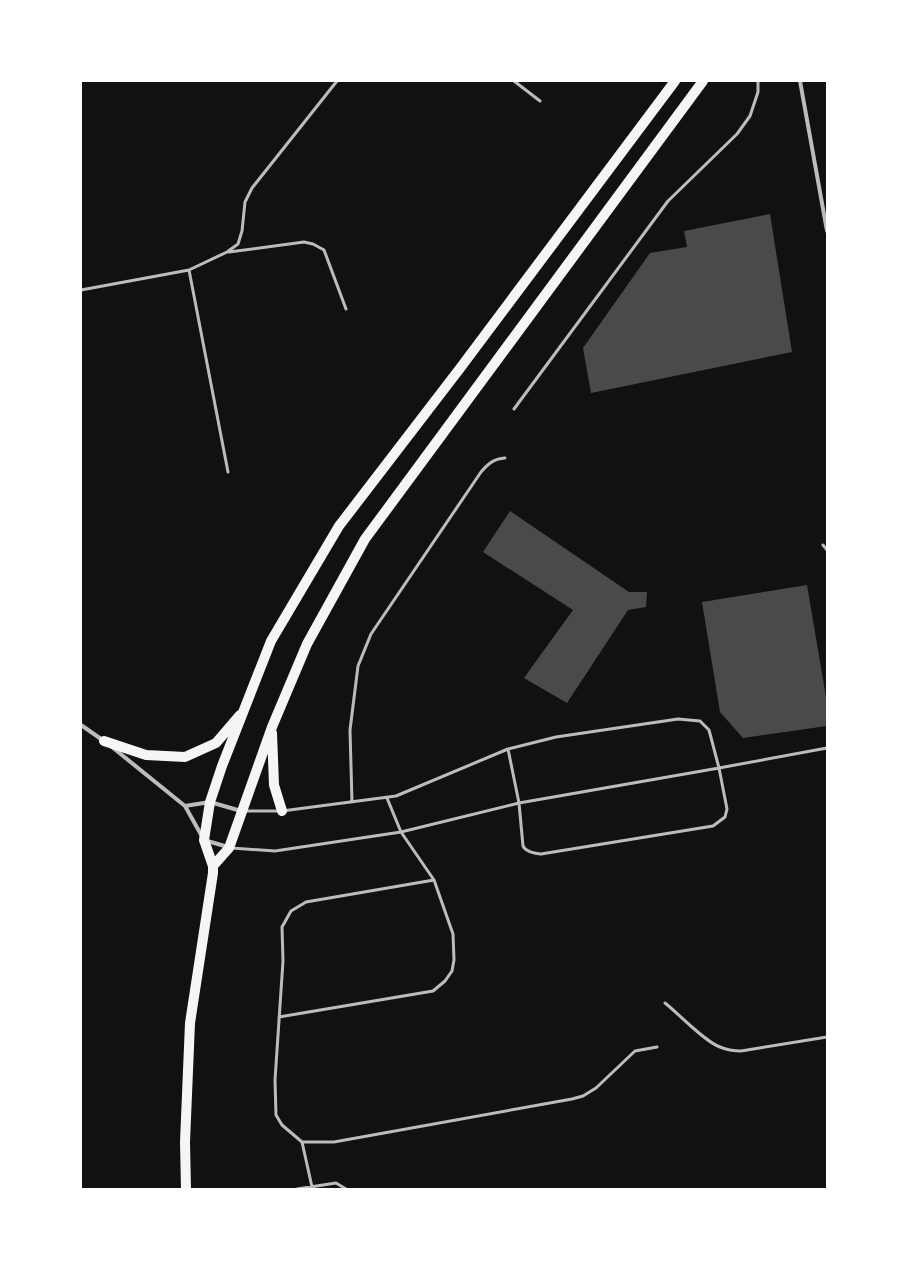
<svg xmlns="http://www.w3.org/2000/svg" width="908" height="1270" viewBox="0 0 908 1270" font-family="'Source Sans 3',sans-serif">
  <rect width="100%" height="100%" fill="#111"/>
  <!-- building -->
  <path fill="#4a4a4a" d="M770,214L792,352L591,393L583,348L650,253L687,247L684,231Z
    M510,511L629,592H647L646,607L628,610L567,703L524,678L573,610L483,552Z
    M807,585L827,703V726L743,738L720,712L702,602Z"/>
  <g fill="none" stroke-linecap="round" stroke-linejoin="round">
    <!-- service -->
    <path stroke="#bcbcbc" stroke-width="3" d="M514,81L540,101
      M229,252L304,242L313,244L324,250L346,309
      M189,270L228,472
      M81,290L189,270L227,252L238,244L242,231L245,202L252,188L337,81
      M514,409L668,201L737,134L750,116L758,92V81
      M823,545L827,550
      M508,749L519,803L523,846C526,852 534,853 541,854L713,826L725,817L727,809L719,768L827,748
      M352,802L350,730L358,666L371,634L481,472C488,464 493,459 505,458
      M231,848L275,851L401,832L519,803L719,768L709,730L700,721L678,719L556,737L508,749L396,796L282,811H245
      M434,880L306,902L291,911L282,927L283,961L275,1080L276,1115L282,1125L302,1142H334L572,1099L583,1096L596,1088L635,1051L657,1047
      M665,1003C679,1014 704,1041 720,1047C727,1050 734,1051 741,1051L827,1037
      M279,1017L433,991L445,981L452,971L454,960L453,934L434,880L401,832L387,798
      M302,1142L312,1187
      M297,1189L336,1183L346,1189"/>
    <!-- minor -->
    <path stroke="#bcbcbc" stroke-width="4" d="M800,81L827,231
      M81,725L104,741
      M112,747L185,806L204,840L228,847
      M185,806L210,802L241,811"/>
    <!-- primary -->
    <path stroke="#f5f5f5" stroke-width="10" d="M272,733L274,785L282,811
      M104,741L146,755L185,757L216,743L240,715
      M213,866L229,848L272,727L307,644L365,539L703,81
      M186,1189L185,1142L190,1023L213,873V866L204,840L210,802L222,766L271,641L339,526L461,367L675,81"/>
  </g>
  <!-- border -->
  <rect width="908" height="1270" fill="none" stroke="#ffffff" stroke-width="164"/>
</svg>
